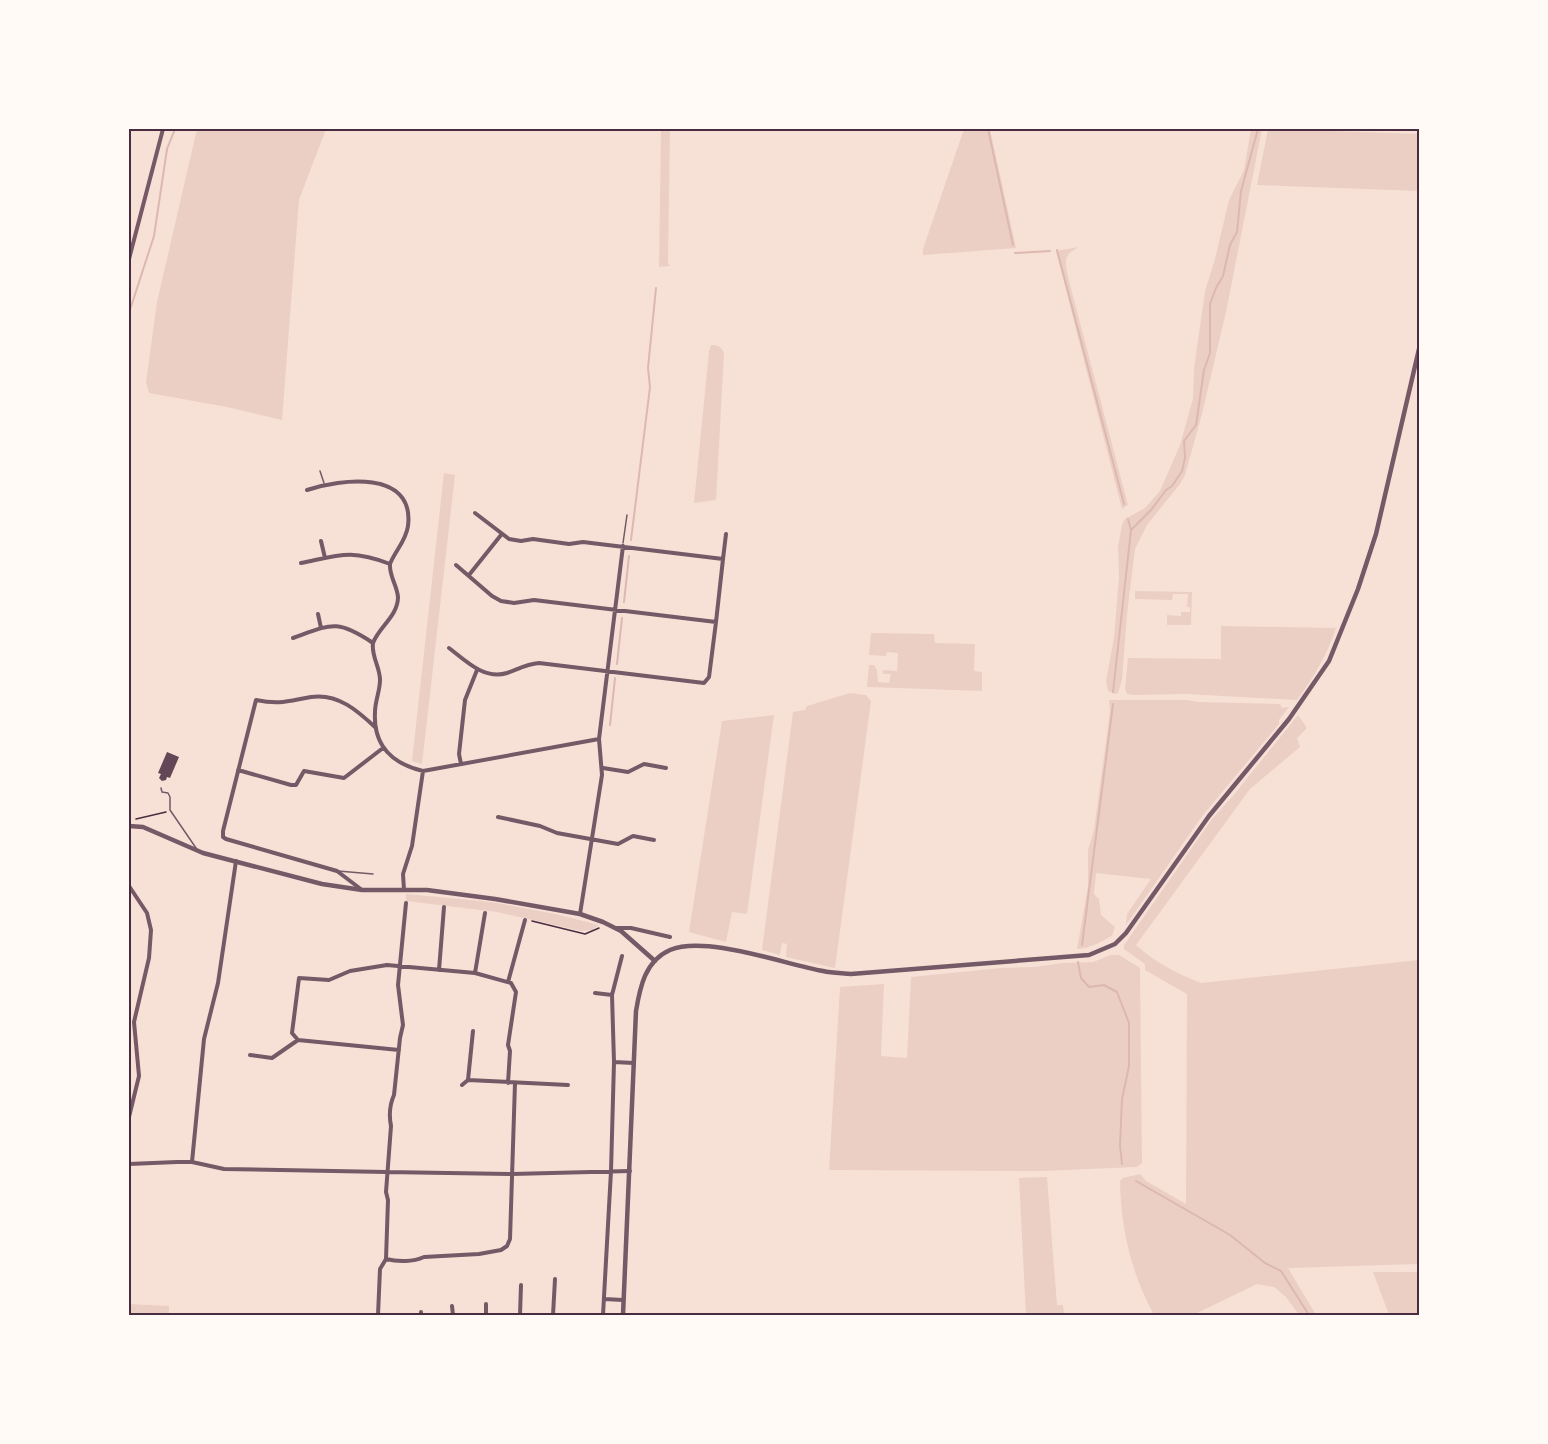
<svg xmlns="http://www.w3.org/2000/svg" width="1548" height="1444" viewBox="0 0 1548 1444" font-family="Roboto,sans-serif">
  <rect width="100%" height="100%" fill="#f7e1d7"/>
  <!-- green -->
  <path fill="#ebcfc5" d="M197,129H326L299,200L282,420L227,407L149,393L146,382L157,302Z
    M661,129H670L668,264L670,266L659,267Z
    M964,129H990L1016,248L923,255V249Z
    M1251,129H1262L1226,312L1202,414L1185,475L1180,484L1147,525L1135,549L1127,614L1122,680L1118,693L1115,694L1108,691L1106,681L1114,638L1119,577L1118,547L1122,525L1125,519L1145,508L1160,491L1180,445L1193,399L1194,368L1205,291L1215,259L1229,200L1244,170Z
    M1268,129L1419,134V191L1257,185Z
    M1079,247C1063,255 1065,260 1068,277L1128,505L1122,509L1056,251Z
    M711,345C718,345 721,346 724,353L716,500L694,503L709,351Z
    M444,473L455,475L422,764L412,761Z
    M1135,591L1192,592L1191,625H1167V615L1181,616V612H1190V607H1187L1188,594H1173L1172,600L1135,599Z
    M1221,626L1336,628C1327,655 1314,677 1297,700L1186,694L1134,695L1127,694L1125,689L1128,658L1221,659Z
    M871,633L934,634L935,643L975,644L974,671L982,672V691L867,687L869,665H874L877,670L878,682L889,683L891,674H883V670L897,671L898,653L887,652L886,656L869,655Z
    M850,693L866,695L871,701L835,968L786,957L787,944L782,943L780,955L762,950L793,712L805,710L807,706Z
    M1109,700H1187L1197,702L1280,704L1282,708L1289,707L1279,720V724L1203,815L1126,925L1127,914L1151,879L1096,873L1094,894L1099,899L1101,915L1115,927L1112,936C1100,942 1091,948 1077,949L1088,886V850L1094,830L1110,712Z
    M774,715L747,914L732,912L726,942L689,932L722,721Z
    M1298,715L1307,728L1297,738L1300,747L1250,789L1136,945C1156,963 1176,973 1201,983L1419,960V1264L1288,1268L1316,1315H1299L1286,1297L1274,1287L1257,1284L1193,1315H1154C1131,1273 1121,1229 1120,1181L1123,1178L1140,1174L1146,1181L1186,1204L1187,994L1145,970V964L1124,949V945L1212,819L1232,797Z
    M406,894L492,902L560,915L599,925L592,930L581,931L497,912L406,901Z
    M1111,955H1119L1140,968L1142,1163L1137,1167L1042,1171L829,1170L840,987L884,984L881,1056L907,1058L911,977L1001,968L1035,967L1062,963L1093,962Z
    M1047,1177L1057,1305H1063L1064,1315H1026L1019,1178Z
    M1373,1272H1419V1315H1389Z
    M129,1304L169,1306V1315H129Z"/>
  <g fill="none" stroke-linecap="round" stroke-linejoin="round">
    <!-- stream -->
    <path stroke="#dcb8b0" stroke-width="2" d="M988,129L1013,245
      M1057,250L1124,504
      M1015,253L1050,251
      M129,313L154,236L167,149L175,129
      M1128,519L1131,530
      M631,540L650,387L648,368L656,288
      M624,602L629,556
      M617,664L622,618
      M1113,692L1131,530L1151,510L1166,490L1172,486L1182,471L1185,458L1184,441L1196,425L1204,370L1210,353V304L1216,288L1223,276L1230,245L1237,232L1241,191L1258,129
      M610,725L615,678
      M1082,945L1113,704
      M1078,962L1081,978L1089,987L1104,985L1117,992L1129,1023V1066L1122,1099L1120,1146L1122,1164
      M1136,1181L1230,1235L1265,1263L1281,1271L1309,1315"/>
  </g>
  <!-- building -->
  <path fill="#644757" d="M167,752L179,757L170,778L167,777L166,780L162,781L159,778L161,774L158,773Z"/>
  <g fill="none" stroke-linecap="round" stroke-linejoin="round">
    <!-- path -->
    <path stroke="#4a2c40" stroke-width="1.5" d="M136,819L166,812
      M532,921L585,934L599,928"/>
    <!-- service -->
    <path stroke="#755966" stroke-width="1.5" d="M320,471L324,483
      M623,543L627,515
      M161,788L162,792L168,793L170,797V810L196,848
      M338,871L373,874"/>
    <!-- minor -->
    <path stroke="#755966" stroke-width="4" d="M129,259L163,129
      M307,490C340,479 415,469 408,526C406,541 395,551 390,564
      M475,513L509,539L521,541L533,539L569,544L583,542L723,559L726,534
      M321,541L325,558
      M301,563C340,555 351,549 390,564C389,576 397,585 398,597C398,616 379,627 373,643
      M456,565L492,596L501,601L514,603L534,600L716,622L723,559
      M469,575L501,535
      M318,614L321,628
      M293,638C332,624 337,619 373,643C371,656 380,667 380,680C380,691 375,701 375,712C373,746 393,764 423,771L599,739
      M449,648C466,661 484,680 507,673C518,669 527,664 539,663L704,683L709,677L716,622
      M461,764L459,754L465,700L477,670
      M603,768L628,772L644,764L666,768
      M238,770L291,785H296L304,771L344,778L383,748
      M498,817L540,826L557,833L618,844L633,836L654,840
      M129,886L147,913L151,930L149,958L134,1022L139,1076L129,1117
      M362,890L337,871L226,839L223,837V831L256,700C280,705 288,701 311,697C338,693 358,711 376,728
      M404,890L403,874L412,846L423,771
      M580,914L602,775L599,739L623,546
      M616,928H631L670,937
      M439,970L444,907
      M475,973L485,913
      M508,982L525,920
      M595,993L612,995
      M399,1050L298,1040L292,1033L299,978L329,980L350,971L387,965L475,973L511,983L516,992L508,1045L510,1051L508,1083
      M250,1055L272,1058L298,1040
      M614,1062L634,1063
      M468,1080L473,1031
      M462,1085L468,1080L568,1085
      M192,1162L204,1039L218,983L236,861
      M129,1164L177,1162H192L224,1169L386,1172L512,1174L630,1171
      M386,1259C398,1262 413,1262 424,1257L479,1254L501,1250L507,1246L510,1239L515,1083
      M604,1299L623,1300
      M486,1304V1315
      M452,1306L453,1315
      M421,1312V1315
      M378,1315L380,1269L386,1259L388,1200L386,1192L391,1126C389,1116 390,1104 394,1095L400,1038L403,1025L398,985L406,903
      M520,1315L521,1285
      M553,1315L555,1279
      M603,1315L611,1171L614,1062L612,995L622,956"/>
    <!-- tertiary -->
    <path stroke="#755966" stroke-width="4.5" d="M129,826L143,827L203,853L322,884L362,890H427L495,899L580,914L603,922L621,931L655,961
      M623,1315L636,1011C640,987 645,961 670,950C706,935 784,964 823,971C832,973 841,973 851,974L1089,955L1115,944L1126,933L1209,816L1289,719L1329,661L1358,589L1376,534L1419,349"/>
  </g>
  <!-- border -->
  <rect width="1548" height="1444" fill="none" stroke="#fffaf5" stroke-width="261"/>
  <rect x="130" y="130" width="1288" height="1184" fill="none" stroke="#4a2c40" stroke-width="2"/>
</svg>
